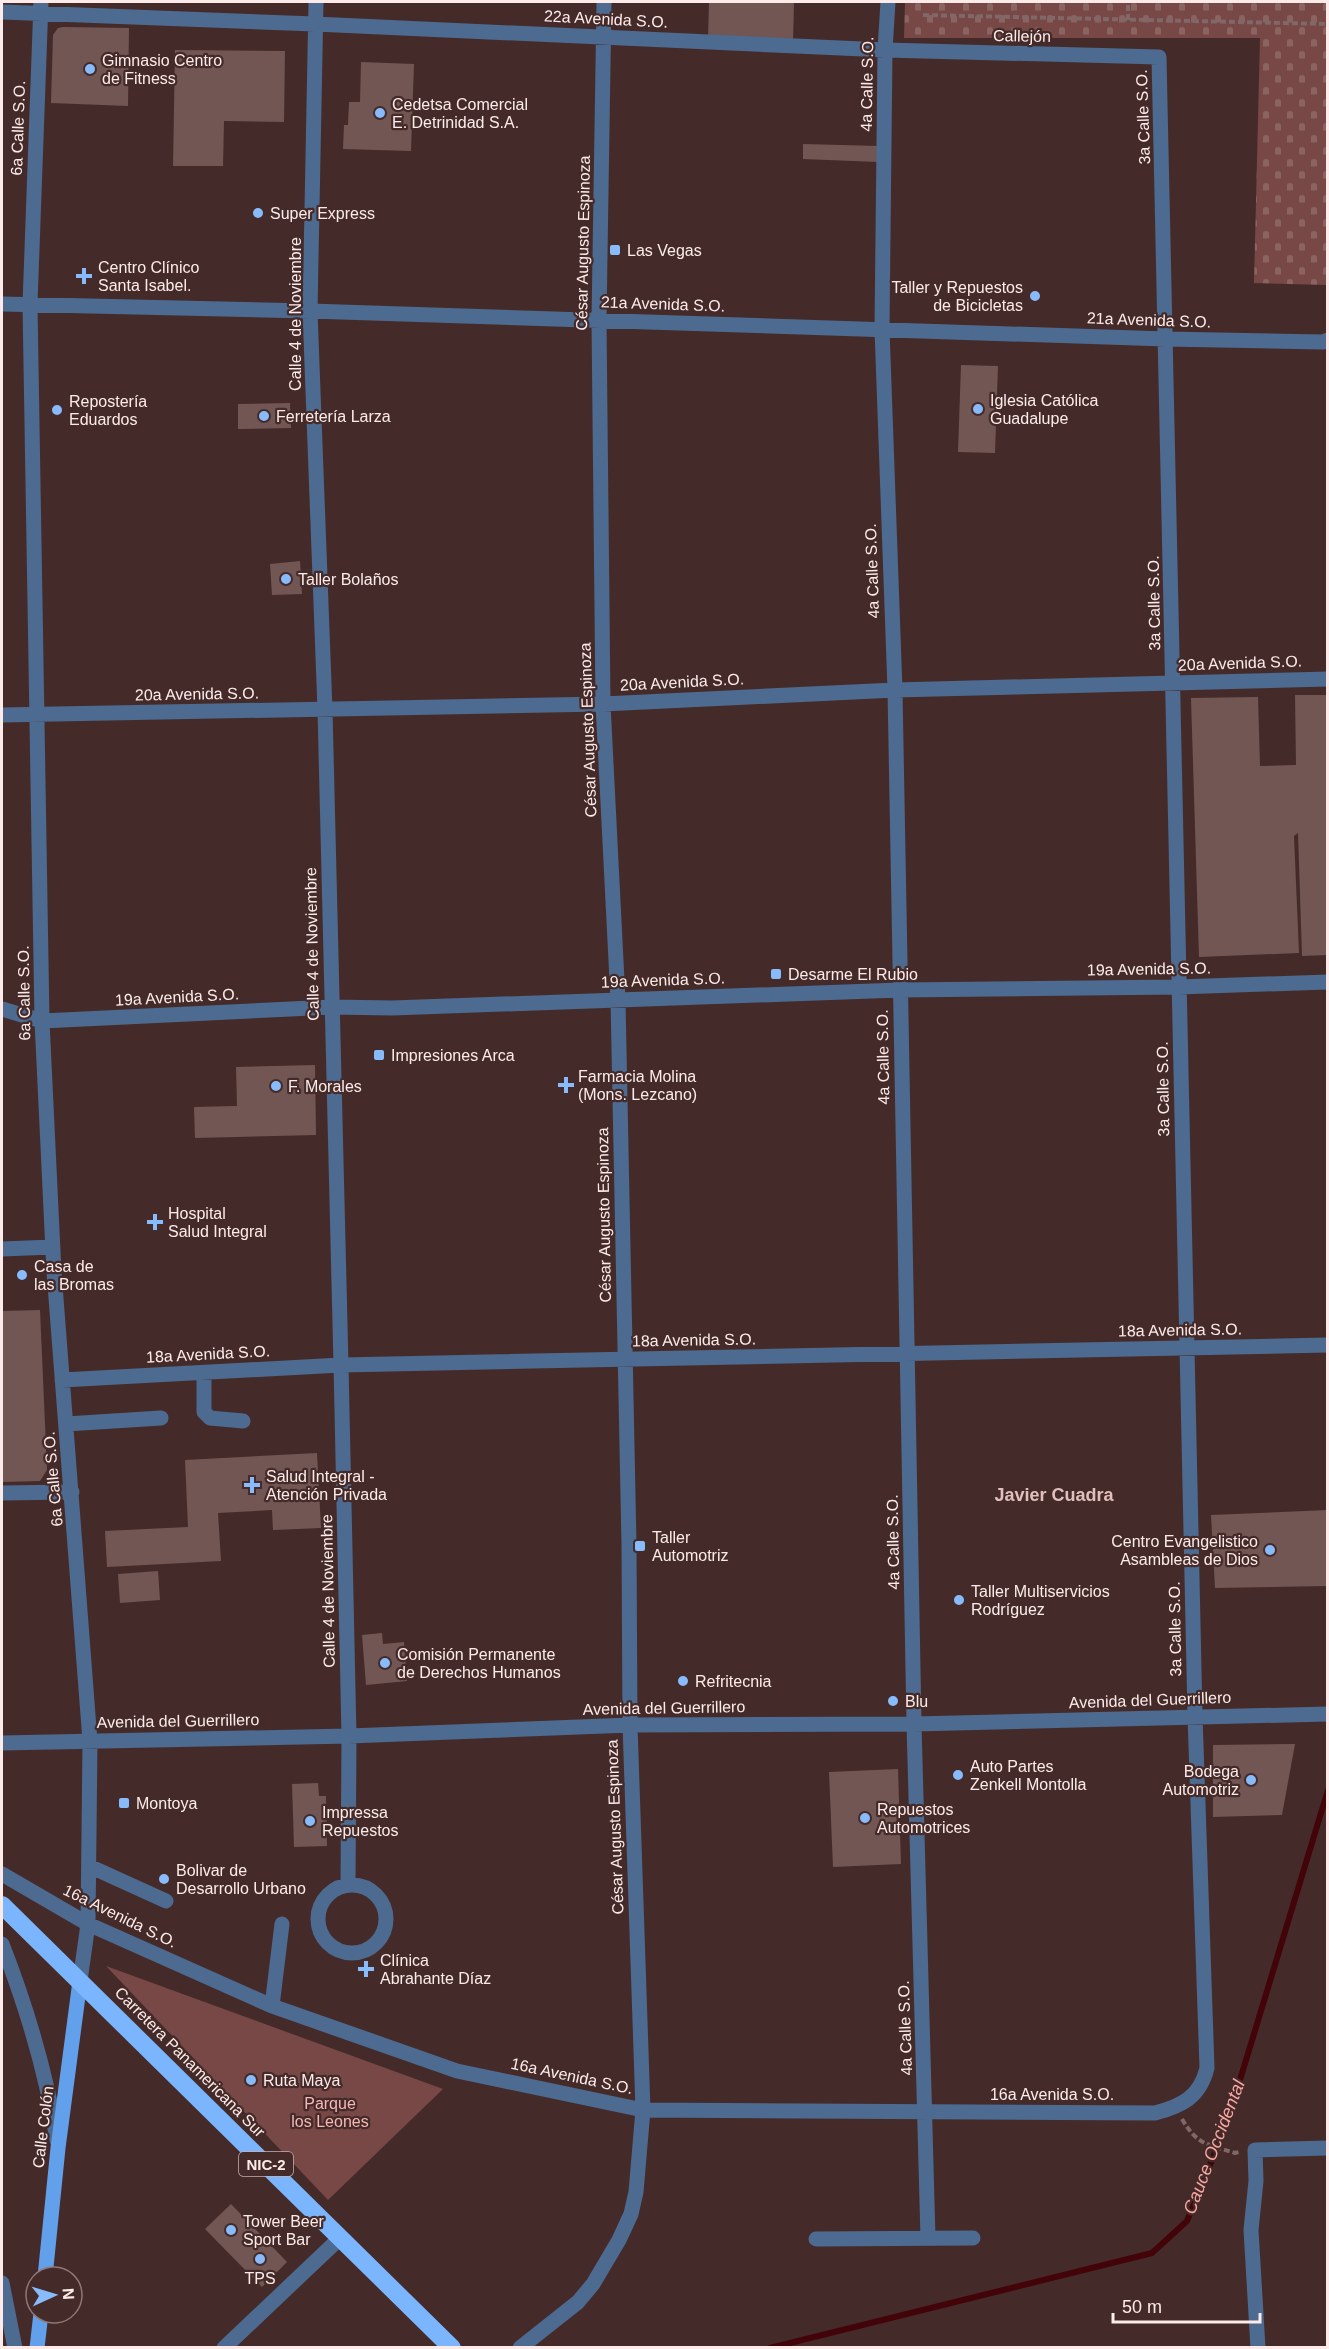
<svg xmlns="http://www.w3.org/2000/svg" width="1329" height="2349" viewBox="0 0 1329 2349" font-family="Arial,sans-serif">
  <defs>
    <pattern id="cemetery-stones" width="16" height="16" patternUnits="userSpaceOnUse" patternTransform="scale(1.5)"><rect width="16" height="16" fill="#774846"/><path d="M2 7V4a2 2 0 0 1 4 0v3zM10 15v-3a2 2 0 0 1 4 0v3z" fill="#8b6361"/></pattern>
  </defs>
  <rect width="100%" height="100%" fill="#442b29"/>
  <!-- green -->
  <path fill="#774846" d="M106,1966L443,2089L328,2200Z"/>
  <!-- cemetery -->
  <path fill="url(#cemetery-stones)" d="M905,2H1327V285L1254,283L1260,38H904Z"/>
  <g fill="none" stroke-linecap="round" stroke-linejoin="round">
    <!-- stream -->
    <path stroke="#420309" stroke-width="6" d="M770,2348L1152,2253L1187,2221L1226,2126L1328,1790"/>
  </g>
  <!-- building -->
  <path fill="#725654" d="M709,2H794L793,42L708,39Z
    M63,27L129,28L128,106L51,103L53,35L58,28Z
    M175,50L285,51L284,122L224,121L223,166H173Z
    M361,62L414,64L411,151L343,149L344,125H348L349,102H360Z
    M803,144L879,146L878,162L803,159Z
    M961,365L998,366L995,453L958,452Z
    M290,403L291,428L238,429V404Z
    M300,561L302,594L272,595L270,564Z
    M1295,695H1328V955L1302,956L1298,833L1294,836L1299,953L1199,957L1191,698L1258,697L1260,766L1296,765Z
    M315,1065L316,1135L195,1138L194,1107L237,1106L236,1067Z
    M40,1310L47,1470L40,1481L2,1482V1311Z
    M317,1453L321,1528L273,1530L272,1510L218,1513L221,1561L107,1567L105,1531L188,1527L185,1460Z
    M1328,1510V1586L1215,1588L1211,1515Z
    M158,1571L160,1600L120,1603L118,1574Z
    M382,1633L383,1644L404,1642L407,1681L366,1685L362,1635Z
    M1295,1744L1282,1815L1213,1817V1745Z
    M898,1769L901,1864L833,1867L829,1772Z
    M318,1783L319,1796H326L327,1846L294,1847L292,1784Z
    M231,2204L287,2262L262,2287L205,2229Z"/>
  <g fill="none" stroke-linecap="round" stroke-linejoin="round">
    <!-- path -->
    <path stroke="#7f6867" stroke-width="4" stroke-dasharray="6 3" stroke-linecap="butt" d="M923,15L1328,24
      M1128,20V2
      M1182,2119C1197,2145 1207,2144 1235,2153L1239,2152"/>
    <!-- minor -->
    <path stroke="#4d6a90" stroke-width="15" d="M41,2L30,304L42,1021L54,1272L90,1741L88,1924L80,1981
      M316,2L310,311L325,710L341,1365L349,1736L348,1885
      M888,2L885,50L882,329L895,690L914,1724L928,2238
      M2,12L315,24L885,50L1159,57L1195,1716L1207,2068C1200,2097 1182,2106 1155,2113L643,2110L457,2071L272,2006L88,1924L2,1874
      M2,304L310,311L1166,339L1323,342L1328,340
      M2,715L603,704L895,690L1328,679
      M2,1009L42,1021L332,1007L392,1008L900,990L1178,987L1328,982
      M2,1249L53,1247
      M204,1373V1412L210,1418L243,1421
      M62,1380L341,1365L1328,1345
      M66,1424L161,1418
      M2,1493L72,1492
      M2,1743L349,1736L630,1725L914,1724L1328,1714
      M89,1866L166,1901
      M318 1919a34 34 0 1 1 68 0a34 34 0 1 1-68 0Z
      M2,1944C27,2008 46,2071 57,2140
      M272,2006L282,1924
      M816,2239L973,2238
      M2,2283L15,2348
      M224,2348L340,2238
      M520,2348L578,2302L593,2284L619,2240L631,2214L636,2192L643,2110L630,1725L629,1545L618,1000L603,704L599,320L604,2
      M1258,2348L1251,2230L1256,2181L1255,2150L1328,2148"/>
    <!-- major -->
    <path stroke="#63a0ec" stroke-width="15" d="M45,2277L58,2148L80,1981
      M37,2348L41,2313"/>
    <!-- highway -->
    <path stroke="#7bb5fe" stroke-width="18" d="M2,1905L452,2348"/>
  </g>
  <!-- markers -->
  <g fill="#87bbfc" stroke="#442b29" stroke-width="2">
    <circle cx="90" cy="69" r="6"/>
    <circle cx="380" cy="113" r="6"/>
    <circle cx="258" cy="213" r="6"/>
    <rect x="609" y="244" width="12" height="12" rx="3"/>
    <path d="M81 267h6v6h6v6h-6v6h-6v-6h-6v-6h6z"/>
    <circle cx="1035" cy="296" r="6"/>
    <circle cx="978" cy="409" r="6"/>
    <circle cx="57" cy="410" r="6"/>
    <circle cx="264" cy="416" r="6"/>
    <circle cx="286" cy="579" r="6"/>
    <rect x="770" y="968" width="12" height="12" rx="3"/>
    <rect x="373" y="1049" width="12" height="12" rx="3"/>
    <path d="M563 1076h6v6h6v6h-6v6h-6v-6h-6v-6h6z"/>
    <circle cx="276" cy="1086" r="6"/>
    <path d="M152 1213h6v6h6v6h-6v6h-6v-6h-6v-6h6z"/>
    <circle cx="22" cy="1275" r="6"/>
    <path d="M249 1476h6v6h6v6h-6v6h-6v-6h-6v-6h6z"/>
    <rect x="634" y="1540" width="12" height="12" rx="3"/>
    <circle cx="1270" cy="1550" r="6"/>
    <circle cx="959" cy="1600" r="6"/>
    <circle cx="385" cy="1663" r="6"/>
    <circle cx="683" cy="1681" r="6"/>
    <circle cx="893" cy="1701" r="6"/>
    <circle cx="958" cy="1775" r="6"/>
    <circle cx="1251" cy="1780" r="6"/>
    <rect x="118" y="1797" width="12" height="12" rx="3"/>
    <circle cx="865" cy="1818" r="6"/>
    <circle cx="310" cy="1821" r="6"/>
    <circle cx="164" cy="1879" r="6"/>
    <path d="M363 1960h6v6h6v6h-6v6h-6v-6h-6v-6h6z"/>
    <circle cx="251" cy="2080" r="6"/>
    <circle cx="231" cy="2230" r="6"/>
    <circle cx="260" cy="2259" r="6"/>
  </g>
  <g text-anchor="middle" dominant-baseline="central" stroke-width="4.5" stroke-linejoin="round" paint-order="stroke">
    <!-- shield labels -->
    <rect fill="#442b29" stroke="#c6b1b0" stroke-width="1.5" x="239" y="2152" width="54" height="24" rx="4.5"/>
    <g font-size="15" font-weight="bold" fill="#fdebea">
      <text x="266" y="2164">NIC-2</text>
    </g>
    <!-- street labels -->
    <g font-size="16" fill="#fdebea" stroke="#442b29">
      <text transform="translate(606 19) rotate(3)">22a Avenida S.O.</text>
      <text transform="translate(1022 36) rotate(1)">Callejón</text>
      <text transform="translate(867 84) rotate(-89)">4a Calle S.O.</text>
      <text transform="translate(1143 117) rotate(-92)">3a Calle S.O.</text>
      <text transform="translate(18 128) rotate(-88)">6a Calle S.O.</text>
      <text transform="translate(583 243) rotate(-89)">César Augusto Espinoza</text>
      <text transform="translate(663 304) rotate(2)">21a Avenida S.O.</text>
      <text transform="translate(295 314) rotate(-90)">Calle 4 de Noviembre</text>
      <text transform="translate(1149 320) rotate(2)">21a Avenida S.O.</text>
      <text transform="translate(872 571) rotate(-92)">4a Calle S.O.</text>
      <text transform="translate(1154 603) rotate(-91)">3a Calle S.O.</text>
      <text transform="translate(1240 663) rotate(-2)">20a Avenida S.O.</text>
      <text transform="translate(682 682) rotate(-3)">20a Avenida S.O.</text>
      <text transform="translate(197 694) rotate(-1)">20a Avenida S.O.</text>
      <text transform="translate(588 730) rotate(-92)">César Augusto Espinoza</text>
      <text transform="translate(312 944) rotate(-91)">Calle 4 de Noviembre</text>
      <text transform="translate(1149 969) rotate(-1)">19a Avenida S.O.</text>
      <text transform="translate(663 980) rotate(-2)">19a Avenida S.O.</text>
      <text transform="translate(24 993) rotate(-91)">6a Calle S.O.</text>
      <text transform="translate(177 997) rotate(-3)">19a Avenida S.O.</text>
      <text transform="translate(883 1057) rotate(-91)">4a Calle S.O.</text>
      <text transform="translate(1163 1089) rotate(-91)">3a Calle S.O.</text>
      <text transform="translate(604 1215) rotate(-91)">César Augusto Espinoza</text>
      <text transform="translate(1180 1330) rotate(-1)">18a Avenida S.O.</text>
      <text transform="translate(694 1340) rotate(-1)">18a Avenida S.O.</text>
      <text transform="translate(208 1354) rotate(-3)">18a Avenida S.O.</text>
      <text transform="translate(53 1479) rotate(-95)">6a Calle S.O.</text>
      <text transform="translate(893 1542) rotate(-91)">4a Calle S.O.</text>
      <text transform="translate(328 1591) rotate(-91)">Calle 4 de Noviembre</text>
      <text transform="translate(1175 1629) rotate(-91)">3a Calle S.O.</text>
      <text transform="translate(1150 1700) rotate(-2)">Avenida del Guerrillero</text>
      <text transform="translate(664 1708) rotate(-1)">Avenida del Guerrillero</text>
      <text transform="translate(178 1721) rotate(-1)">Avenida del Guerrillero</text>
      <text transform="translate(615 1827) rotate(-92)">César Augusto Espinoza</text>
      <text transform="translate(120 1916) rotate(26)">16a Avenida S.O.</text>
      <text transform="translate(905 2028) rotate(-92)">4a Calle S.O.</text>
      <text transform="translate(190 2062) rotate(45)">Carretera Panamericana Sur</text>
      <text transform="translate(572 2076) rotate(12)">16a Avenida S.O.</text>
      <text x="1052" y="2094">16a Avenida S.O.</text>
      <text transform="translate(43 2127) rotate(-83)">Calle Colón</text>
    </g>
    <!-- poi labels -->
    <g font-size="16" fill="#fdebea" stroke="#442b29" text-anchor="start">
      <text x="102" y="60">Gimnasio Centro<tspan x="102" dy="18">de Fitness</tspan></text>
      <text x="392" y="104">Cedetsa Comercial<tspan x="392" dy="18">E. Detrinidad S.A.</tspan></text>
      <text x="270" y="213">Super Express</text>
      <text x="627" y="250">Las Vegas</text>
      <text x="98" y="267">Centro Clínico<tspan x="98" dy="18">Santa Isabel.</tspan></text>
      <text x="1023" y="287" text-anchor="end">Taller y Repuestos<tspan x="1023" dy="18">de Bicicletas</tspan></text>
      <text x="990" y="400">Iglesia Católica<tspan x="990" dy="18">Guadalupe</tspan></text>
      <text x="69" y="401">Repostería<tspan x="69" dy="18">Eduardos</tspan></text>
      <text x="276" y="416">Ferretería Larza</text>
      <text x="298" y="579">Taller Bolaños</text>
      <text x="788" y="974">Desarme El Rubio</text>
      <text x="391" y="1055">Impresiones Arca</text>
      <text x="578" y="1076">Farmacia Molina<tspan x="578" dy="18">(Mons. Lezcano)</tspan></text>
      <text x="288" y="1086">F. Morales</text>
      <text x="168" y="1213">Hospital<tspan x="168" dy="18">Salud Integral</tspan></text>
      <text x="34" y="1266">Casa de<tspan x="34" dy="18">las Bromas</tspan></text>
      <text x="266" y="1476">Salud Integral -<tspan x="266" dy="18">Atención Privada</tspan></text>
      <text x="652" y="1537">Taller<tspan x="652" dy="18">Automotriz</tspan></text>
      <text x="1258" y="1541" text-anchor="end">Centro Evangelistico<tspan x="1258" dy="18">Asambleas de Dios</tspan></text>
      <text x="971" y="1591">Taller Multiservicios<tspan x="971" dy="18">Rodríguez</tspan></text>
      <text x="397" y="1654">Comisión Permanente<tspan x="397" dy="18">de Derechos Humanos</tspan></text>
      <text x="695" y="1681">Refritecnia</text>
      <text x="905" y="1701">Blu</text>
      <text x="970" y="1766">Auto Partes<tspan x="970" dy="18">Zenkell Montolla</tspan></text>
      <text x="1239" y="1771" text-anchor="end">Bodega<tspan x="1239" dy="18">Automotriz</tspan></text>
      <text x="136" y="1803">Montoya</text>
      <text x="877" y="1809">Repuestos<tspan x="877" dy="18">Automotrices</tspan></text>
      <text x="322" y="1812">Impressa<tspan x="322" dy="18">Repuestos</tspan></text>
      <text x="176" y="1870">Bolivar de<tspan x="176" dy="18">Desarrollo Urbano</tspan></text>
      <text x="380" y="1960">Clínica<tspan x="380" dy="18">Abrahante Díaz</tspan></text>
      <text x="263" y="2080">Ruta Maya</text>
      <text x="243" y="2221">Tower Beer<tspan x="243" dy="18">Sport Bar</tspan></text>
      <text x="260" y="2278" text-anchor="middle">TPS</text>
    </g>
    <!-- park labels -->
    <g font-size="16" fill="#f7b8b4" stroke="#442b29">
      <text x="330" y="2103">Parque<tspan x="330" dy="18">los Leones</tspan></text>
    </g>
    <!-- neighbourhood labels -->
    <g font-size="18" font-weight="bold" fill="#e0bfbd" stroke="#442b29">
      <text x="1054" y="1495">Javier Cuadra</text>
    </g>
    <!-- water labels -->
    <g font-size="18" font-style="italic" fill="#f8a6a2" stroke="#442b29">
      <text transform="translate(1214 2147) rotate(-69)">Cauce Occidental</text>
    </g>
  </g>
  <!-- border -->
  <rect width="1329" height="2349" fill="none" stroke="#fdebea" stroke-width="6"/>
  <!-- north arrow -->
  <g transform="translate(54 2295) rotate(86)"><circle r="28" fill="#442b29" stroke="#8e7876" stroke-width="1.5"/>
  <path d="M0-4.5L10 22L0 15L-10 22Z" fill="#87bbfc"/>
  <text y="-9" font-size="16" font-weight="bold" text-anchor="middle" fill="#fdebea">N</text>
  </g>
  <!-- scale -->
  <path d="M1113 2313v9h147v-9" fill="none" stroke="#fdebea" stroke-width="3"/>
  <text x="1122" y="2313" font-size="18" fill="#fdebea" stroke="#442b29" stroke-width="4.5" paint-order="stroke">50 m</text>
</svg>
